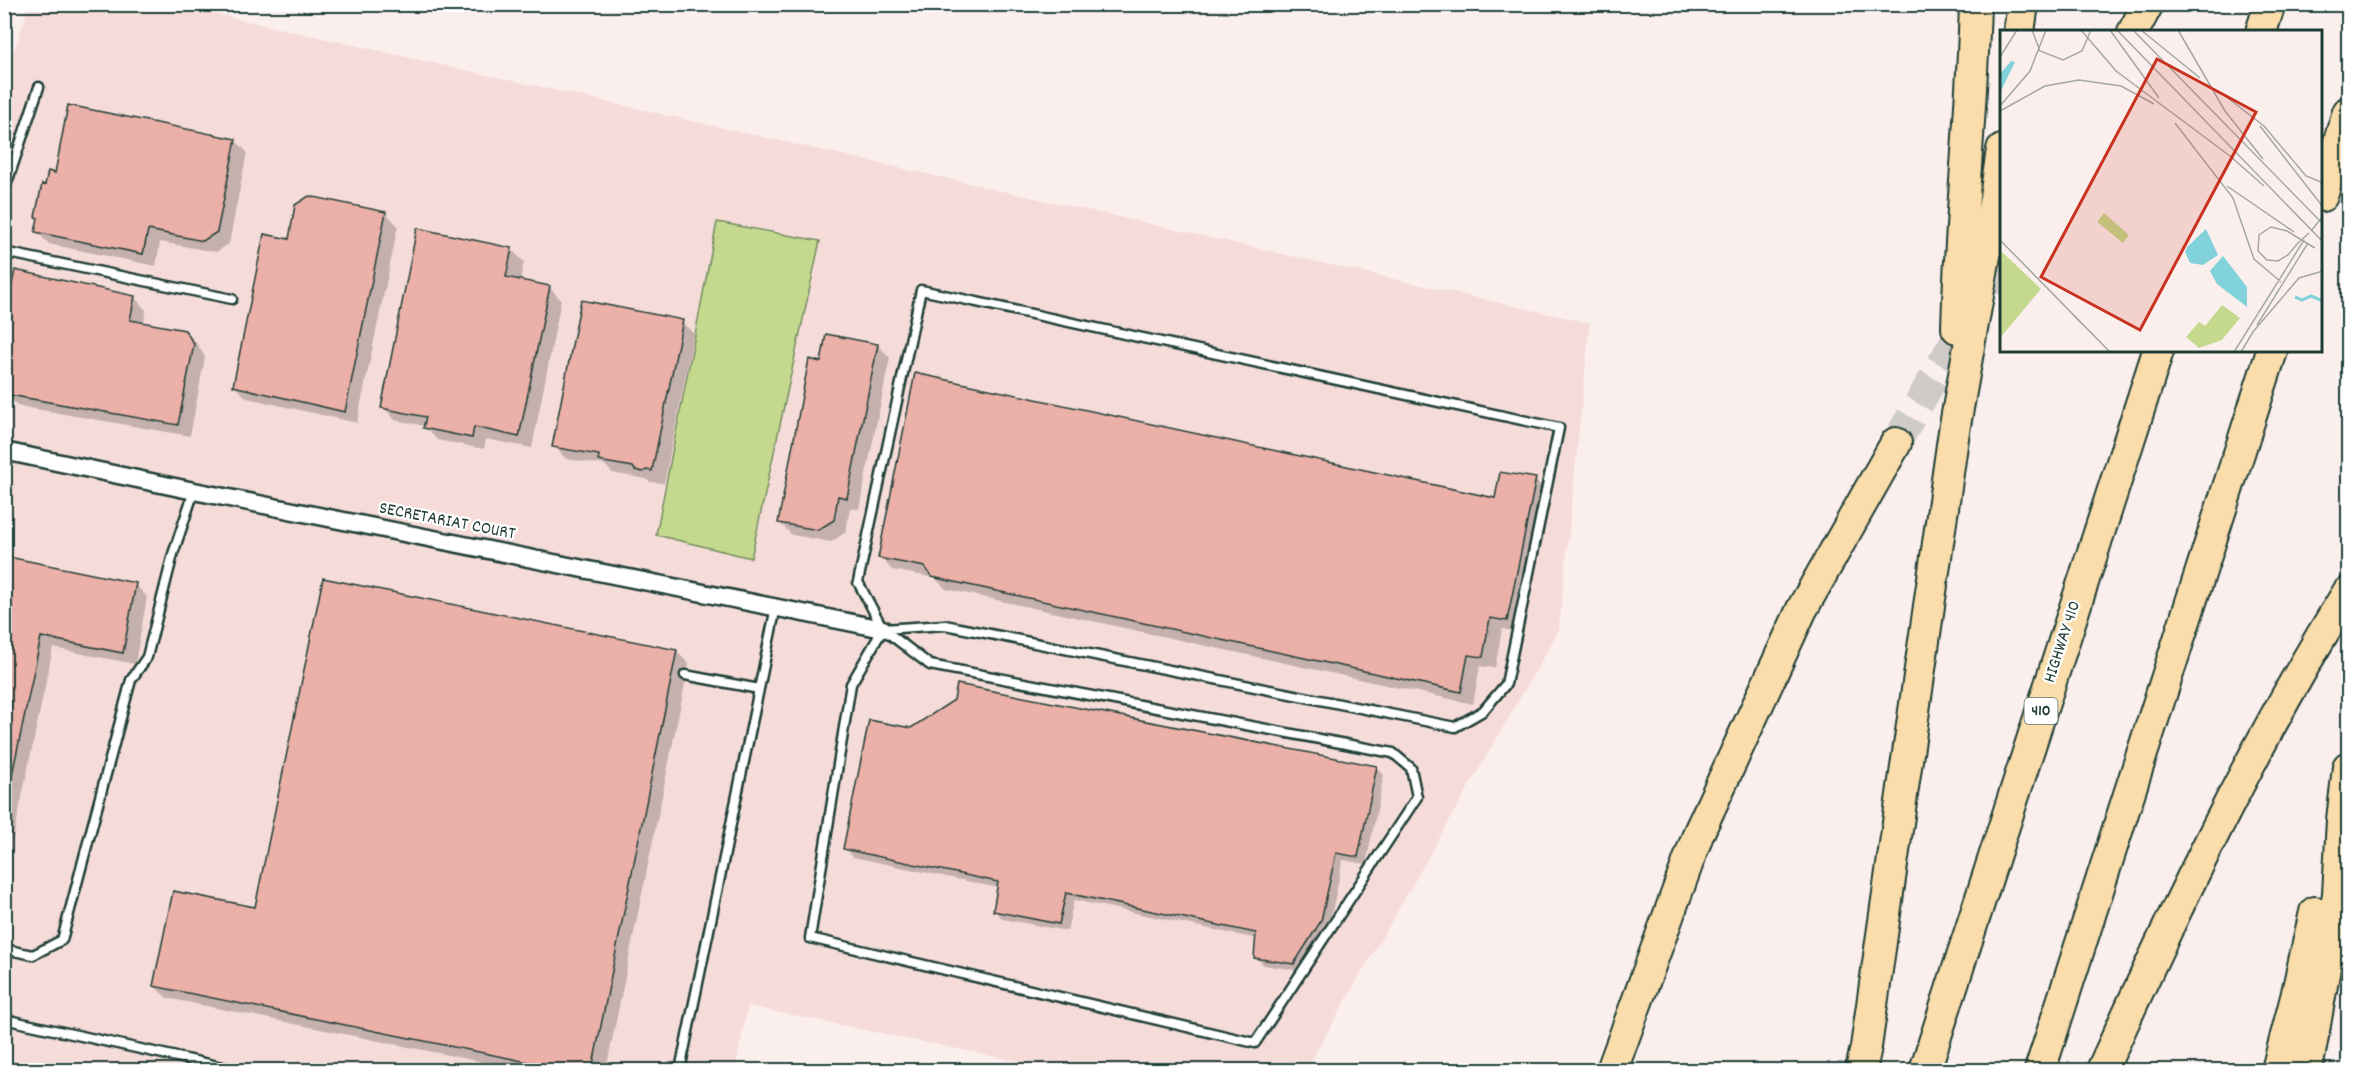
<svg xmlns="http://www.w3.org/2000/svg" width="2353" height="1075" viewBox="0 0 2353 1075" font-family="Dekko,sans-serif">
  <rect width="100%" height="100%" fill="#fbefee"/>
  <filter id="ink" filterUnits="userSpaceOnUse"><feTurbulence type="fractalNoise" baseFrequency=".0167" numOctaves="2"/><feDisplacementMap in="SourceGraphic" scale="12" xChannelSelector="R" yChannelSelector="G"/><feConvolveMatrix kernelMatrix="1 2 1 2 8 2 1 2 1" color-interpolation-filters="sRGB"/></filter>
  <g filter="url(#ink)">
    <!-- built -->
    <path fill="#f6dcd9" d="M29,5H176L1590,323L1559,630L1306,1070H1059L748,1006L735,1070H5L4,81Z"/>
    <!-- green -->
    <path fill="#c5d98e" stroke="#728b61" stroke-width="1.5" d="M717,222L820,241L751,558L656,535Z"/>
    <!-- shadow -->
    <path fill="#0003" d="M235,140L247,152L229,244L216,252L160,242L156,266L49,244L37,232L46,187L56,175Z
      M386,213L398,226L357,423L247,398L234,386L290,241Z
      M511,249L524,262L520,281L549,287L561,300L532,448L486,439L484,449L437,440L425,426L395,420L383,407Z
      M134,297L146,310L144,324L185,331L197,344L205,357L190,436L18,406L5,393Z
      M682,322L694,334L664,483L650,482L646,479L612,473L605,465L566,459L554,446Z
      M878,345L890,358L859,509L850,508L846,532L831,542L792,535L779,522L822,363Z
      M1535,480L1547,492L1520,632L1502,629L1495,668L1480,666L1473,704L946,589L935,578L892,570L880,557L1497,499Z
      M4,558L135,584L147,597L135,664L53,648L4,883Z
      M676,651L689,664L606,1070H522L167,998L154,986L257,909Z
      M911,730L1376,767L1384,775L1366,864L1343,860L1328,930L1302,971L1264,965L1255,957L1257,939L1074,900L1067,931L1003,919L995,911L999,888L853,857L845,848Z"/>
    <!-- building -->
    <path fill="#ebb0a8" stroke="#1f3d34" stroke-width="1.5" d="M68,105L236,139L217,232L203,241L148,230L143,254L35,232L38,218L35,217L42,184L45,185L48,171L55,173Z
      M309,196L386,212L345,412L233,386L264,234L289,239L295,205Z
      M417,228L512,248L506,277L550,286L519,437L474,427L472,438L423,428L426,417L381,408Z
      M15,270L135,296L130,320L185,330L194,344L178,425L4,394V322Z
      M581,300L683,320L652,471L646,470L643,472L635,470L633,467L598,461L599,455L552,447Z
      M826,334L878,344L847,498L838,496L834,520L818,530L778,523L809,359L821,362Z
      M915,373L1495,498L1500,472L1536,478L1507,621L1490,618L1483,657L1468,655L1461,692L932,577L925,567L878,558Z
      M4,556L136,583L123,653L41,637L4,813Z
      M323,578L677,650L592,1070H567L153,986L173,891L255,907Z
      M957,684L1377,766L1358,857L1336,853L1321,921L1294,964L1254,958L1256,933L1066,893L1059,924L993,911L998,882L843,849L869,720L911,728L954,700Z"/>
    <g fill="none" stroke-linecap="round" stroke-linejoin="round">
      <!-- highway-tunnel -->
      <path stroke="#cfcbc9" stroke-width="30" stroke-dasharray="30 15" stroke-linecap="butt" d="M1896,443L2002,260"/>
      <defs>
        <path id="lane" d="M4,192L39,87
          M4,252L232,299
          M883,629L851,684L810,938L1255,1043L1417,797L1411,768L1393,753L930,665L883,629L858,582L921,290L1559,428L1506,684L1483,711L1455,727L945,625L883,629
          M685,675L759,689
          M4,949L33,955L62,940L131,680L147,657L173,554L194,491
          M4,1019L236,1070
          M680,1070L776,607"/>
        <path id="street" d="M4,451L194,491L883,629"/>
        <path id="highway" d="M2019,32L2023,4
          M2133,32L2148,4
          M2261,32L2270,4
          M2322,196L2348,112
          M1957,328C1960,220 1972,113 1975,4
          M1612,1070L1699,832L1802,609L1896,443
          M1861,1070L1866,1047L1954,431L1993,211L2002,150
          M1925,1070L2158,351
          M2040,1070L2272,351
          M2102,1070C2176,907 2253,745 2348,592
          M2277,1070L2296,997L2315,912
          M2307,1070L2338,894L2342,820L2348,767"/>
      </defs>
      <!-- lane casing -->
      <use href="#lane" stroke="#1f3d34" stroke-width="13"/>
      <!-- street casing -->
      <use href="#street" stroke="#1f3d34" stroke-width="21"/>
      <!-- highway casing -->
      <use href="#highway" stroke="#1f3d34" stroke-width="34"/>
      <!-- lane -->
      <use href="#lane" stroke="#fff" stroke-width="8"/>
      <!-- street -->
      <use href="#street" stroke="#fff" stroke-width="16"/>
      <!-- highway -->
      <use href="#highway" stroke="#faddab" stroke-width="30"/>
    </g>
  </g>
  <g text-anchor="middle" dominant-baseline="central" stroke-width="4.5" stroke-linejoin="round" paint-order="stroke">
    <!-- shield labels -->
    <rect fill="#fff" stroke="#627771" stroke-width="1.5" x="2024.5" y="698" width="33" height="26" rx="4.5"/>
    <g font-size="16" font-weight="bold" fill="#1f3d34">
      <text x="2041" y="711">410</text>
    </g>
    <!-- street labels -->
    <g font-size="18" fill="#1f3d34" stroke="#fff">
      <text transform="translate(447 522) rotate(11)">SECRETARIAT COURT</text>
      <text transform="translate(2063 642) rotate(-72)">HIGHWAY 410</text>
    </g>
  </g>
  <!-- overview -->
  <g transform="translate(2000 30)">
    <rect width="322" height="322" fill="#fbefee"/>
    <path d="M104,183L129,205L123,213L97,192ZM0,220L41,259L0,308ZM222,275L240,288L222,310L199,318L186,307L199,292L205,296Z" fill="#c5d98e"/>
    <path d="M11,31L15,32L0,63V44ZM206,199L218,225L203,235L190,233L185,222L187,217ZM223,226L247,257V277L217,254L210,241Z" fill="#81d2da"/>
    <path fill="none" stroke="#81d2da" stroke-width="3" d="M295,267L302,270L311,266L323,271"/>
    <path fill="none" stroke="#a3a8a4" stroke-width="1.5" d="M32,0L40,21L63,30L82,21L91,0M81,0L116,41L230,126L264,156M110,0L159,68M117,0L323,212M133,0L323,194M141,0L200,48M178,0L225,81L263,129M0,27L17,0M220,62L264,96L306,146L323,153M0,76L30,41L46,0M0,81L45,56L79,50L121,56L154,74M175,93L233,168L254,229L281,252M260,96L323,177M227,156L294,202M311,201L323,186M309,203L298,213L288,225L278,231L267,230L258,221L259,205L271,197L287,201L295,206L315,218M0,210L110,322M61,272L83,295M257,295L308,213M252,303L299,248L323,241M234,322L304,210M241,322L253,302"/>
    <path fill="#c8321e" fill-opacity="0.15" stroke="#c8321e" stroke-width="3" d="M157,29L256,82L140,300L41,247Z"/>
    <rect width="322" height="322" fill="none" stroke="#1f3d34" stroke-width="3"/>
  </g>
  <!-- margin -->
  <rect width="2353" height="1075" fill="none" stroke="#fff" stroke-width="24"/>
  <rect x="12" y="12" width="2329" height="1051" fill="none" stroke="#1f3d34" stroke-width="2" filter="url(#ink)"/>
</svg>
